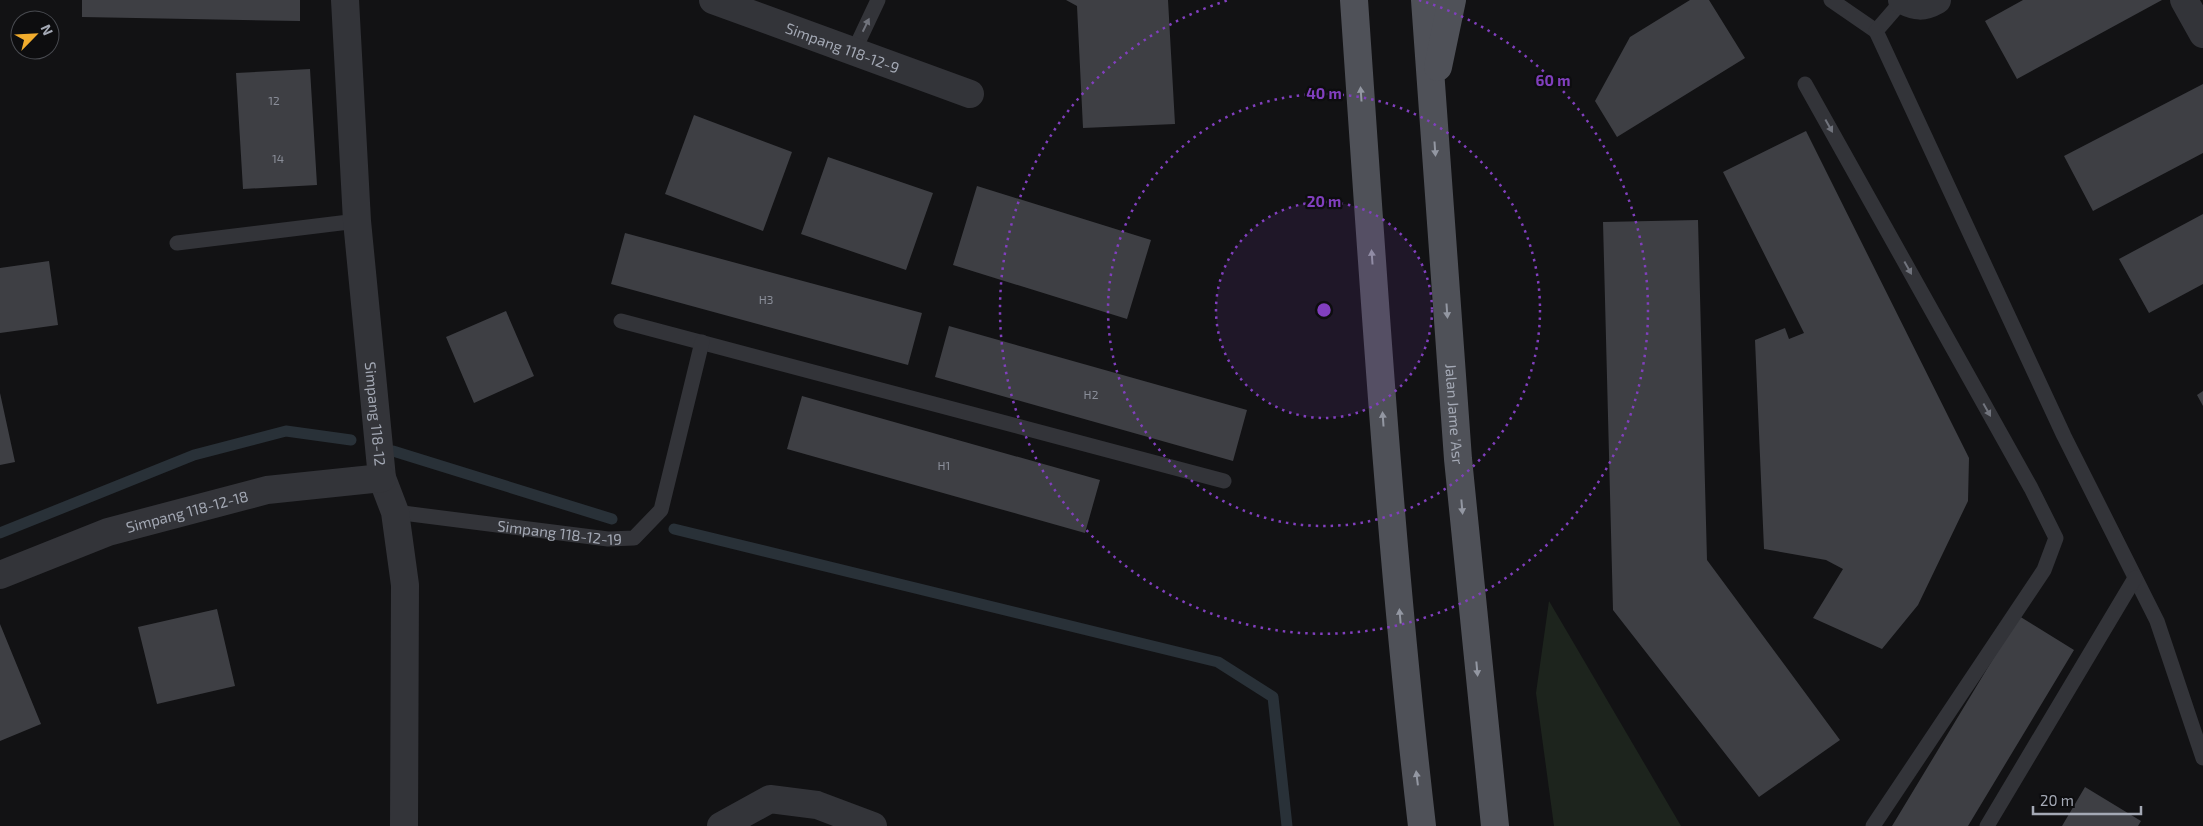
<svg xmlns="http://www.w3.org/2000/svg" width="2203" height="826" viewBox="0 0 2203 826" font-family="'Exo 2',sans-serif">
  <rect width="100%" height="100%" fill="#121214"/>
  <!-- green -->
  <path fill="#1d241d" d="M1549,601L1681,826H1554L1536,693Z"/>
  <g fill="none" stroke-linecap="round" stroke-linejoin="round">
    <!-- stream -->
    <path stroke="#293138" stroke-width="11" d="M393,451L612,519
      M674,529L1218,662L1273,697L1287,826
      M0,533L194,455L286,431L351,440"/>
  </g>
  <!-- building -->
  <path fill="#3e3f44" d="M82,0H300V21L82,17Z
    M1066,0H1168L1175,124L1083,128L1077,6Z
    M1690,0H1709L1745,58L1617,137L1595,101L1630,37Z
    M2023,0H2162L2017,79L1985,21Z
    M310,69L317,185L243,189L236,73Z
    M2203,84V153L2093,211L2064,156Z
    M694,115L792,152L763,231L665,194Z
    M1806,131L1969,458L1968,501L1918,605L1882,649L1813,618L1843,569L1826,560L1764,549L1755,340L1785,328L1789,339L1804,333L1723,172Z
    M828,157L933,193L906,270L801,234Z
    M977,186L1151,240L1127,319L953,265Z
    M2203,214V284L2149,313L2119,259Z
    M1698,220L1707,560L1840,740L1759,797L1613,610L1603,222Z
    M625,233L922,313L908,365L611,284Z
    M49,261L58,325L0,333V268Z
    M506,311L534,376L474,403L446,337Z
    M949,326L1247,410L1233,461L935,377Z
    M2203,391V406L2197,395Z
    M0,393L15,462L0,465Z
    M802,396L1100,480L1085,533L787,449Z
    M217,609L235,686L157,704L138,627Z
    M2019,616L2074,650L1968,826H1892Z
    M0,624L41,724L0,741Z
    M2085,787L2141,821L2138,826H2062Z"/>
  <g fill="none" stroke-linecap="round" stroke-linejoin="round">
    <!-- lane -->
    <g stroke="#333439" stroke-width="15">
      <path d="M1831,0L1876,31"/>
      <path d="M1902,1L1876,31L2064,436L2157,621L2203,758"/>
      <path d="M854,51L878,0"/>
      <path d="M1805,84L2031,488L2056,538L2044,570L1873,826"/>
      <path d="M177,243L357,221"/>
      <path d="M621,321L1224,481"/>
      <path id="s1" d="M395,512L608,539L634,538L661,510L702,342"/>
      <path d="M1987,826L2135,578"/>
    </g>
    <!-- street -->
    <g stroke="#333439" stroke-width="28">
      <path id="s2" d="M345,0L357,221L382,478L395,512L405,585L404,826"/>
      <path id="s3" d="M713,0L970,94"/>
      <path d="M1902,0C1916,7 1923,8 1937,0"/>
      <path d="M2184,0L2203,34"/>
      <path id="s4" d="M0,575L108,532L267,490L382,478"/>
      <path d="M721,826L770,799L817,805L873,826"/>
    </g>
    <!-- primary -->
    <g stroke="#4f5158" stroke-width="28">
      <path d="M1354,0C1373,276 1390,551 1422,826"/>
      <path id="s5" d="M1425,0L1458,459L1495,826"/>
      <path d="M1438,67L1452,0"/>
    </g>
  </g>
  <!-- one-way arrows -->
  <defs><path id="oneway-solid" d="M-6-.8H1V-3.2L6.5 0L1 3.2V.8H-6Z" transform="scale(1.25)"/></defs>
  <g fill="#71747d">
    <use href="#oneway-solid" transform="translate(866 25) rotate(-64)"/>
    <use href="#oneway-solid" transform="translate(1829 126) rotate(61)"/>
    <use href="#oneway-solid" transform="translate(1908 268) rotate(61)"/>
    <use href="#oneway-solid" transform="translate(1987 410) rotate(61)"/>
  </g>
  <g fill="#9397a2">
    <use href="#oneway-solid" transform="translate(1361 94) rotate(-94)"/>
    <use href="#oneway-solid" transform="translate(1435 149) rotate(86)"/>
    <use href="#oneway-solid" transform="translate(1372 257) rotate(-94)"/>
    <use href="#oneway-solid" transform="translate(1447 311) rotate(86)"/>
    <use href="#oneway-solid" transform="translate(1383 419) rotate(-94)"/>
    <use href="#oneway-solid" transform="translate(1462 507) rotate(85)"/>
    <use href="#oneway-solid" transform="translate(1400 616) rotate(-95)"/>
    <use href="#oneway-solid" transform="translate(1477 669) rotate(85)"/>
    <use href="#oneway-solid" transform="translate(1417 778) rotate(-97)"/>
  </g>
  <!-- distance rings -->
  <circle cx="1324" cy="310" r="108" fill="#813fbe" fill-opacity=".12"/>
  <g fill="none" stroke="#813fbe" stroke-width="2.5" stroke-dasharray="2.5 5">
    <circle cx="1324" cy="310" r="108"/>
    <circle cx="1324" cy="310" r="216"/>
    <path d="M1419 0A324 324 0 1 1 1229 0"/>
  </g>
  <g text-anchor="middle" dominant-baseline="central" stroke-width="4.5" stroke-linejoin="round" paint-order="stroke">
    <!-- number labels -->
    <g font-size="12" fill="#8a8e99">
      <text x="274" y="100">12</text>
      <text x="278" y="158">14</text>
      <text x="766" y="299">H3</text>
      <text x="1091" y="394">H2</text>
      <text x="944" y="465">H1</text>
    </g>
    <!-- street labels -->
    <g font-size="15" fill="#a4a9b5" stroke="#0d0d0f">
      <text stroke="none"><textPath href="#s3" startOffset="138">Simpang 118-12-9</textPath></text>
      <text stroke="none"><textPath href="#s5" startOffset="415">Jalan Jame 'Asr</textPath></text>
      <text stroke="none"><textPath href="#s2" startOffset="415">Simpang 118-12</textPath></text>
      <text stroke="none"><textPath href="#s4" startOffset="198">Simpang 118-12-18</textPath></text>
      <text stroke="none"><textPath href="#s1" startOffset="166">Simpang 118-12-19</textPath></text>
    </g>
  </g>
  <circle cx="1324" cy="310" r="8" fill="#813fbe" stroke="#0d0d0f" stroke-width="2.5"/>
  <g font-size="15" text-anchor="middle" font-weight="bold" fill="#813fbe" stroke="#0d0d0f" stroke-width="4.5" stroke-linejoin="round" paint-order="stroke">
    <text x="1553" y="86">60 m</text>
    <text x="1324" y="99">40 m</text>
    <text x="1324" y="207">20 m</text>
  </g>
  <!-- north arrow -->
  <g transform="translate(35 35) rotate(66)"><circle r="24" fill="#0d0d0f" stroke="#494b51"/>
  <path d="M0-4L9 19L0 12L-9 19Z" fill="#f1ac2d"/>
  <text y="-8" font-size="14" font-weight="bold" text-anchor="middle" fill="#a4a9b5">N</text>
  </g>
  <!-- scale -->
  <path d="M2033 806v8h108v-8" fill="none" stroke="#a4a9b5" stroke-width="2.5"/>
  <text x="2040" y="806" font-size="15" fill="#a4a9b5" stroke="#0d0d0f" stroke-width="4" paint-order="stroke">20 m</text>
</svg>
